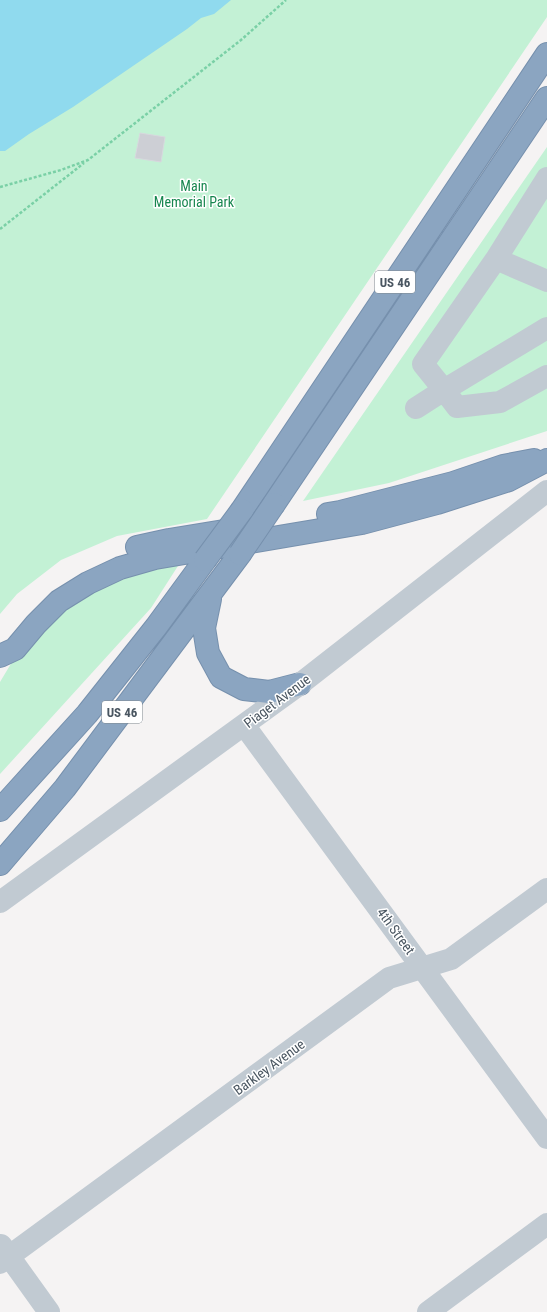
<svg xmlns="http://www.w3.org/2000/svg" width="547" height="1312" viewBox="0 0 547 1312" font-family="'Roboto Condensed',sans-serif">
  <rect width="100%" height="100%" fill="#f5f3f3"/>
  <!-- green -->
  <path fill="#c3f1d5" d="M0,0H547V17L207,519L117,536L61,560L17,594L0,614Z
    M547,147V431L389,483L303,501Z
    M185,555L151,608L0,774V682L12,662L66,603L131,573Z"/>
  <!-- water -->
  <path fill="#90daee" d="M0,0H231L214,14L201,18L187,29L73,107L29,134L5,151H0Z"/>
  <!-- building -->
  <path fill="#cdcfd5" stroke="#d7d9de" d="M140,133L165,137L161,162L135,158Z"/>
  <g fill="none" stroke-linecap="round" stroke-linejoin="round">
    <defs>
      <path id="highway" d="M274,504L547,98
        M242,510L547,54
        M328,514L340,512L453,483L503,466L534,460
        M137,547L169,540L230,530
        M210,599L204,628L208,653L221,677L244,689L269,692L300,684
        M0,656L15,649L36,624L59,601L88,583L120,568L155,558L362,523L437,503L509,480L547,460
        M0,810L87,714L156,627L205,560
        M0,864L65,788L240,554"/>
    </defs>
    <!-- highway casing -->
    <use href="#highway" stroke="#7690ad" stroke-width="24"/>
    <!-- path -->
    <path stroke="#7ad0a6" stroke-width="2.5" stroke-dasharray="3 2" stroke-linecap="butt" d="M0,187L61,170L88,160L241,40L286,0
      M0,229L84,163"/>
    <!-- minor -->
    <path stroke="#c1cad2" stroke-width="22" d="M547,178L496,259L547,281
      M496,259L423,364L444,390L547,328
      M416,408L444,390L457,407L500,402L547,376
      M244,725L547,1138
      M0,902L300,684L547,491
      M1,1245L49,1312
      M0,1263L389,978L451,959L547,889
      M428,1312L547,1224"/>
    <!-- highway -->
    <use href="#highway" stroke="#8ba5c1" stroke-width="22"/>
    <defs>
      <path id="highway-bridge" d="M240,554L274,504
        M205,560L242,510"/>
    </defs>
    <!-- highway-bridge casing -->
    <use href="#highway-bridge" stroke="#7690ad" stroke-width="24" stroke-linecap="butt"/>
    <!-- highway-bridge -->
    <use href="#highway-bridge" stroke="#8ba5c1" stroke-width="22"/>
  </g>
  <g text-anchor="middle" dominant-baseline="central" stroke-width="3" stroke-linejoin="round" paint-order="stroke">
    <!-- shield labels -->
    <g fill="#fff" stroke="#808990" stroke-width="1">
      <rect x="375" y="271" width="40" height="22" rx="3"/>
      <rect x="102" y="701" width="40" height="22" rx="3"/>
    </g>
    <g font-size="13" font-weight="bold" fill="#4a5661">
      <text x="395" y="282">US 46</text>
      <text x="122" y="712">US 46</text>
    </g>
    <!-- park labels -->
    <g font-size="14" fill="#17864f" stroke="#fff">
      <text x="194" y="186">Main<tspan x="194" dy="16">Memorial Park</tspan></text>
    </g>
    <!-- street labels -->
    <g font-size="14" fill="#4a5661" stroke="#fff">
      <text transform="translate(277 701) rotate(-37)">Piaget Avenue</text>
      <text transform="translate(396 931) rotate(54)">4th Street</text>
      <text transform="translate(269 1067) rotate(-36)">Barkley Avenue</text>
    </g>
  </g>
</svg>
